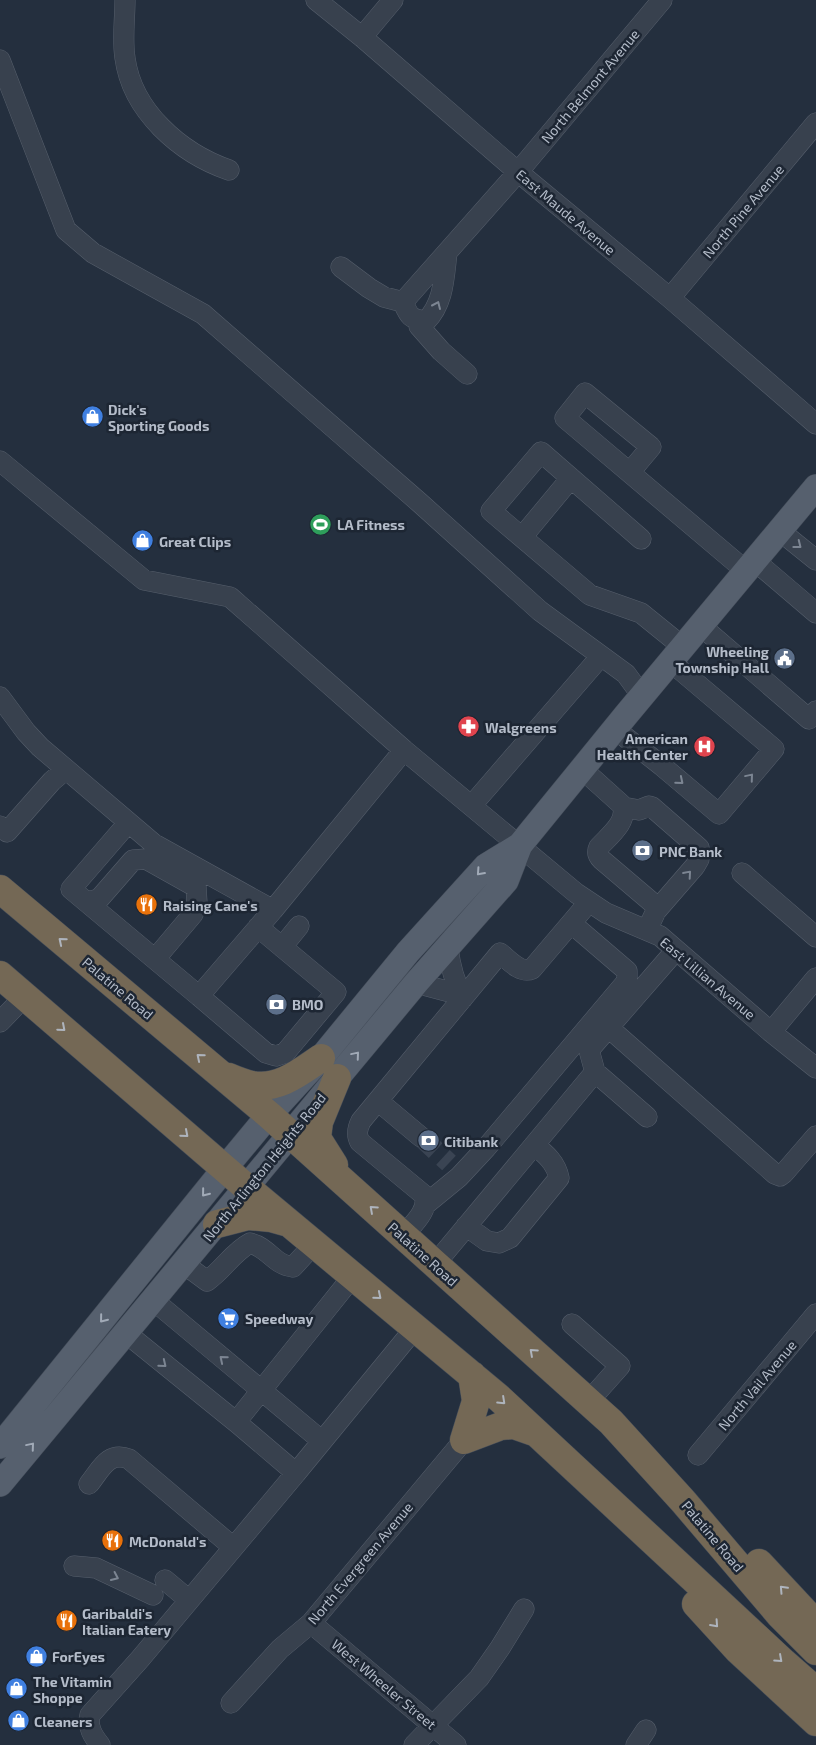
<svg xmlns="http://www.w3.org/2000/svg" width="816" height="1745" viewBox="0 0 816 1745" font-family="'Exo 2',sans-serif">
  <rect width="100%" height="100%" fill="#242f3e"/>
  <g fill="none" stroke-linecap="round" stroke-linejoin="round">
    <!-- minor-tunnel -->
    <path stroke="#3a4453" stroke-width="20" stroke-dasharray="20 10" stroke-linecap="butt" d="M421,1137L449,1163"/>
    <defs>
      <path id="minor" d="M125,0C125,19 122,39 125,58C132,111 180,153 229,170
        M316,0L362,37L518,172L670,298L816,424
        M362,37L393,0
        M0,60L66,230L93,253L203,314L420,503L540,611L626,674L642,696
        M447,253C444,277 444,303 426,321C410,319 409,316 403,302L518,172L662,0
        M341,267L369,288L384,297L403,302
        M670,298L816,123
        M420,320L419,326L441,351L467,374
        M0,461L144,580L230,597L404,750L576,893L606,913L660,936L771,1032L816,1068
        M630,472L651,447L585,393L565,418L746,571
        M780,531L816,560
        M522,537L571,478
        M641,539L541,452L491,511L590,595L641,613L683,647
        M755,561L816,613
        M701,626L809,719L816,711
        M0,697L26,732L40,747L154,844L273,910L404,750
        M615,729L662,766L719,814L774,749L671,662
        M582,769L622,805C629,821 609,836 599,847C596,853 598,856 602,860L655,905L656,911L647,930
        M472,805L601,656
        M623,807L639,810L649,806L652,807L699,848V859L695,866L656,911
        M128,823L71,889L199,996
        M0,826L7,832L52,781L65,770
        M742,873L816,937
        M88,902L99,899L133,860L146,859L196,887L197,903L193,914L155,959
        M258,927L336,992L285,1053L276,1056L266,1053L199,996L273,910
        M282,947L299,926
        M416,983L450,992L463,998C454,981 450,966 448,947
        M0,1022L25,996
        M609,1028L775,1174L780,1176L784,1173L816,1136
        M771,1032L816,978
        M595,1072L589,1050L676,950
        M378,1101L421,1137
        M426,1204L459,1177L486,1148L627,981V971L571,923
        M466,1226L487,1241L499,1243L510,1238L559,1178C556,1163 546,1154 534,1145
        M403,1236C412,1225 430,1210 424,1195L360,1142C356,1135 357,1129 361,1121L500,953C509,960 520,974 532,969L589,902
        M184,1264L207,1281C223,1270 233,1252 250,1243C268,1247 274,1265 293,1267L314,1244
        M435,1264L595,1072L647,1117
        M353,1276L236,1422L296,1473L415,1328
        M153,1300L322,1441
        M572,1324L620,1366L588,1402
        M126,1333L236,1422
        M698,1455L816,1314
        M89,1484C101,1469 108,1451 129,1459L233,1547
        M74,1566L96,1568L153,1595
        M165,1580L189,1600
        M311,1623L456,1745
        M231,1703L280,1649L311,1623L464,1440
        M100,1745C93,1736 87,1727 90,1715L140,1659L296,1473
        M414,1745L479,1678L500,1648L524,1609
        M636,1745L646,1730"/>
      <path id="major" d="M0,1446L225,1168L269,1115L321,1058L408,952L486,866L520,845
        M0,1484L337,1078L416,983L506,881L520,845L626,715L816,487"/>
      <path id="highway" d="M0,889L269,1115L611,1422L683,1501L780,1615L816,1651
        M0,975L246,1187L499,1398L783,1662L816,1691
        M229,1077C236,1080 244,1083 252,1085C279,1090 300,1072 321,1058
        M334,1165L317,1138L319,1122L337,1078
        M217,1224L248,1216L271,1218L289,1223
        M464,1440L501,1426L514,1425L534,1432
        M464,1440L476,1401L472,1375
        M759,1563L816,1624
        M696,1604L738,1650L816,1722"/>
    </defs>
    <!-- minor casing -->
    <use href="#minor" stroke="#565f6c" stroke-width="21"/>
    <!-- major casing -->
    <use href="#major" stroke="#414a57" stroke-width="26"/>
    <!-- highway casing -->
    <use href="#highway" stroke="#434c59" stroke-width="29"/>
    <!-- minor -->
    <use href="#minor" stroke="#38414e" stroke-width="20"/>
    <!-- major -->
    <use href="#major" stroke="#56606e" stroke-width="25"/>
    <!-- highway -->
    <use href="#highway" stroke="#746855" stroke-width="28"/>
  </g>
  <!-- one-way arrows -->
  <defs><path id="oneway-chevron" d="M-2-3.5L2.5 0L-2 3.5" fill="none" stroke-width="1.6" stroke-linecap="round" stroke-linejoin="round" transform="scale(1.25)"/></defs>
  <g stroke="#7c8592">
    <use href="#oneway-chevron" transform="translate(437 305) rotate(-66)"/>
    <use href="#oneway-chevron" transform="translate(798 545) rotate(38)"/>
    <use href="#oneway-chevron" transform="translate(750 777) rotate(-50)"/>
    <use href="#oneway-chevron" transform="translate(680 781) rotate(40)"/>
    <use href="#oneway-chevron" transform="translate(688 874) rotate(-49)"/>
    <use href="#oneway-chevron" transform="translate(223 1359) rotate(-140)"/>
    <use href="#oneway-chevron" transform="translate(163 1364) rotate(39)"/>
    <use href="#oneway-chevron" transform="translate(115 1577) rotate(25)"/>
  </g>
  <g stroke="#a1aab7">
    <use href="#oneway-chevron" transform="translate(480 872) rotate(132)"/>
    <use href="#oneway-chevron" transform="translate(356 1055) rotate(-50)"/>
    <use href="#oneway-chevron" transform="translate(205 1193) rotate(129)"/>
    <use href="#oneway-chevron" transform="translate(103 1319) rotate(129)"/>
    <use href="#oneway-chevron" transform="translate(31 1446) rotate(-50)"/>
  </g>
  <g stroke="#aeb4bd">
    <use href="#oneway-chevron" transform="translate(62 941) rotate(-140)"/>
    <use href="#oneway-chevron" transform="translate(62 1028) rotate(41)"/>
    <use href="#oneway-chevron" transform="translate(200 1057) rotate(-140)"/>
    <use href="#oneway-chevron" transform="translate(185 1134) rotate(41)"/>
    <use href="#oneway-chevron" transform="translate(373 1209) rotate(-138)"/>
    <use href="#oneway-chevron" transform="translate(378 1296) rotate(40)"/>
    <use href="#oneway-chevron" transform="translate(533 1352) rotate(-138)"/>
    <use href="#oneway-chevron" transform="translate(502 1401) rotate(43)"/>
    <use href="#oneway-chevron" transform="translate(783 1589) rotate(-133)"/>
    <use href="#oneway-chevron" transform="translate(715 1624) rotate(48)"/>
    <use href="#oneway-chevron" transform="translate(779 1659) rotate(42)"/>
  </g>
  <!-- icons -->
  <defs>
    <symbol id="shop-disc" viewBox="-11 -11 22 22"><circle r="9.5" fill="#3f7fe0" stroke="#1d2633"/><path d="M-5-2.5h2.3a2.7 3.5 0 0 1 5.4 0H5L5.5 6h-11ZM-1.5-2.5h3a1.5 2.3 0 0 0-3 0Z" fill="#fff"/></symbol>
    <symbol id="stadium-disc" viewBox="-11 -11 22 22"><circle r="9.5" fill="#2e9e5b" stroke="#1d2633"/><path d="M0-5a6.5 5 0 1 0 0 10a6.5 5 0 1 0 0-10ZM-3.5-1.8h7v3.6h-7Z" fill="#fff"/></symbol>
    <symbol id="civic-disc" viewBox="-11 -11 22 22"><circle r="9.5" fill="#5c6f8a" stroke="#1d2633"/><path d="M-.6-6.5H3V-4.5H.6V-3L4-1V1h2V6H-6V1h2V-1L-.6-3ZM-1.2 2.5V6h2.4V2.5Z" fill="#fff"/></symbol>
    <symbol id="pharmacy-disc" viewBox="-11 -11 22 22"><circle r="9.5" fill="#e0444e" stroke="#1d2633"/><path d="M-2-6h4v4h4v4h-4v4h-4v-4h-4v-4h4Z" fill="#fff"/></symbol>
    <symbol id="hospital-disc" viewBox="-11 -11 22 22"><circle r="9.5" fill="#e0444e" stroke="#1d2633"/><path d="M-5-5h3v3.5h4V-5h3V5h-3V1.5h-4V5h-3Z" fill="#fff"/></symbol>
    <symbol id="bank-disc" viewBox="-11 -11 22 22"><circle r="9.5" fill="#5c6f8a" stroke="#1d2633"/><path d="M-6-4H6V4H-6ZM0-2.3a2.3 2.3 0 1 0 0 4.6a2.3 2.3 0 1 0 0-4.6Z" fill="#fff"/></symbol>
    <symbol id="restaurant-disc" viewBox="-11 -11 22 22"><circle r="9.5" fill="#e8710a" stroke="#1d2633"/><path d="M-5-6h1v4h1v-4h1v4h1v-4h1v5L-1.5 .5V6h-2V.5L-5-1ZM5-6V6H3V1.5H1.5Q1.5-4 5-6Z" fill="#fff"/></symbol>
    <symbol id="supermarket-disc" viewBox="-11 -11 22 22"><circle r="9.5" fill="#3f7fe0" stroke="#1d2633"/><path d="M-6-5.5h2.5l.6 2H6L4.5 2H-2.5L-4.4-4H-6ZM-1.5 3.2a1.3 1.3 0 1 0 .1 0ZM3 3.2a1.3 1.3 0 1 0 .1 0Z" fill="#fff"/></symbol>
  </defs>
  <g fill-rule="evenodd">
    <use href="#shop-disc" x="80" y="404" width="25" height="25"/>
    <use href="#stadium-disc" x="308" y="512" width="25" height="25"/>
    <use href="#shop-disc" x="130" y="528" width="25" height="25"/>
    <use href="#civic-disc" x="772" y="646" width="25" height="25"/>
    <use href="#pharmacy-disc" x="456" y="714" width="25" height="25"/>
    <use href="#hospital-disc" x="692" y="734" width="25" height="25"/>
    <use href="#bank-disc" x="630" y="838" width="25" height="25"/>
    <use href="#restaurant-disc" x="134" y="892" width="25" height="25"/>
    <use href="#bank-disc" x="264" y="992" width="25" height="25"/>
    <use href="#bank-disc" x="416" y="1128" width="25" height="25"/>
    <use href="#supermarket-disc" x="216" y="1306" width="25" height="25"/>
    <use href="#restaurant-disc" x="100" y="1528" width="25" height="25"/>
    <use href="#restaurant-disc" x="54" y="1608" width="25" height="25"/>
    <use href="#shop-disc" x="24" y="1644" width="25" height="25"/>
    <use href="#shop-disc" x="4" y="1676" width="25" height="25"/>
    <use href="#shop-disc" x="6" y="1708" width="25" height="25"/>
  </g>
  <g text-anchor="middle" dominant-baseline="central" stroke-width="5" stroke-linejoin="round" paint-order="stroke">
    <!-- street labels -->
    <g font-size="14" fill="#b4bcc9" stroke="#1d2633">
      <text transform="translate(590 86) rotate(-50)">North Belmont Avenue</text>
      <text transform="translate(743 211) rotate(-50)">North Pine Avenue</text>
      <text transform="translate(566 212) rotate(40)">East Maude Avenue</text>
      <text transform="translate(708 978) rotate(40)">East Lillian Avenue</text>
      <text transform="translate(118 988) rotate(40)">Palatine Road</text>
      <text transform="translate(264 1167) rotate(-51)">North Arlington Heights Road</text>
      <text transform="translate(423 1254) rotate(42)">Palatine Road</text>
      <text transform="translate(757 1385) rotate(-50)">North Vail Avenue</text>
      <text transform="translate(713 1536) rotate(50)">Palatine Road</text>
      <text transform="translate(360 1563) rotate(-50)">North Evergreen Avenue</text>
      <text transform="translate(384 1684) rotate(40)">West Wheeler Street</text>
    </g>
    <!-- poi labels -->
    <g font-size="14" font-weight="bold" fill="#b4bcc9" stroke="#1d2633" text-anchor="start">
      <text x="108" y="409">Dick's<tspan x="108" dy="16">Sporting Goods</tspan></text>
      <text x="337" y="524">LA Fitness</text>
      <text x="159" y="541">Great Clips</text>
      <text x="769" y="651" text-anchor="end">Wheeling<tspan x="769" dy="16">Township Hall</tspan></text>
      <text x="485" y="727">Walgreens</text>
      <text x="688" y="738" text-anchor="end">American<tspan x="688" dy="16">Health Center</tspan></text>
      <text x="659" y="851">PNC Bank</text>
      <text x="163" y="905">Raising Cane's</text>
      <text x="292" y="1004">BMO</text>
      <text x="444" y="1141">Citibank</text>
      <text x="245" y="1318">Speedway</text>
      <text x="129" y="1541">McDonald's</text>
      <text x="82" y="1613">Garibaldi's<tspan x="82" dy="16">Italian Eatery</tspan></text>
      <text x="52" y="1656">ForEyes</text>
      <text x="33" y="1681">The Vitamin<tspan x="33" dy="16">Shoppe</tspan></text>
      <text x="34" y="1721">Cleaners</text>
    </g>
  </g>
</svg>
